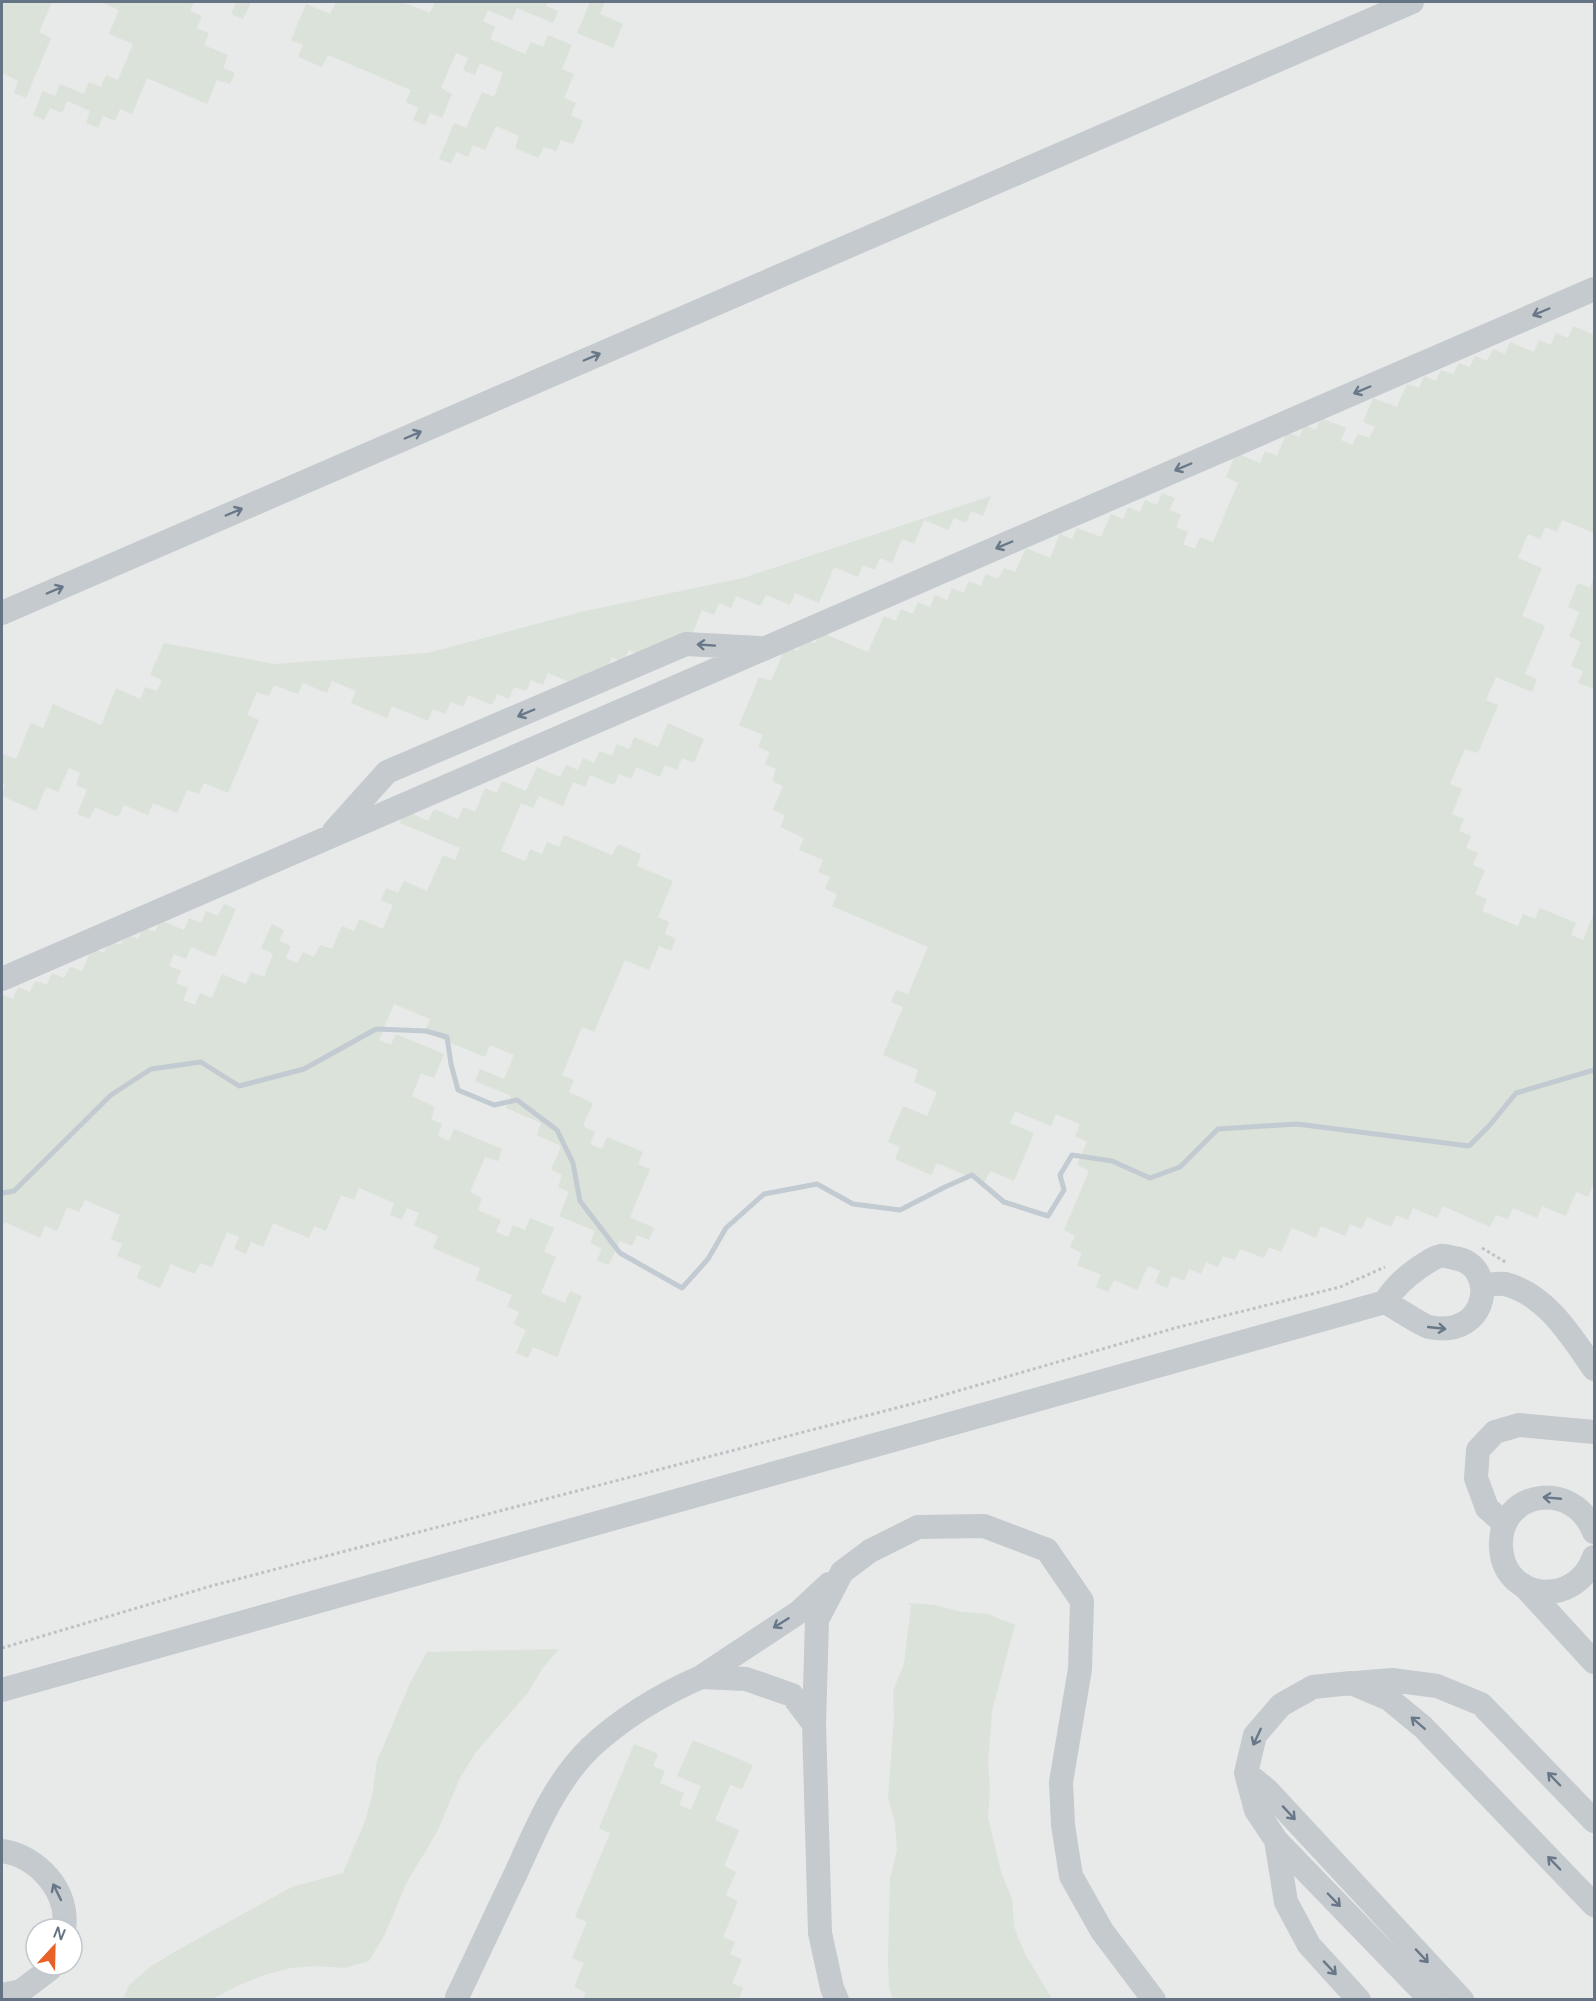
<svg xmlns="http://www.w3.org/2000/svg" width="1596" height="2001" viewBox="0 0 1596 2001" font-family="Manrope,sans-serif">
  <rect width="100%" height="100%" fill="#fafaf8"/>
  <!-- built -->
  <path fill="#e8e9e9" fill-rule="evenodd" d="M2,2H1594V1999L2,2000ZM36,1929H72V1965H36Z"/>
  <!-- green -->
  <path fill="#dbe2d9" d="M2,2H52L39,32L51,38L26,98L14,93L18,81L2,73Z
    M100,2H194L190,11L202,16L197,28L209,33L204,45L228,55L223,68L235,73L230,84L217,80L207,104L147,78L132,114L120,109L115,121L103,116L98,128L86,123L90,111L67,101L62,113L50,108L44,120L33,115L43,91L55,96L60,84L84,94L89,82L101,87L106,75L118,80L133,44L109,34L119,10Z
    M234,2H251L243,19L231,14L236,3Z
    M336,2H402L430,13L435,2H548L546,6L558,11L553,23L517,8L512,20L488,10L483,21L495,27L490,39L525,54L531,42L543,47L548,35L572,45L562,69L574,74L564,98L576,103L571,115L583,121L573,144L561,140L556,151L544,147L538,158L515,148L519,136L496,126L485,150L473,145L468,157L456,152L451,164L439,159L454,123L466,128L482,92L494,97L503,73L480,63L475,75L463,70L468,58L456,53L441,88L452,94L442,118L430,113L425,125L413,120L418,108L406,102L411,90L328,55L322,67L298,57L303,45L291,40L306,4L330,14Z
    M590,2H605L600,14L623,24L613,48L577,33Z
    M1573,326L1594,335V533L1562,520L1557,532L1545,527L1540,539L1528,534L1518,558L1542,568L1522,616L1545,626L1525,674L1537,679L1532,692L1496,677L1486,700L1498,705L1478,753L1465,749L1450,784L1462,789L1452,814L1464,819L1459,831L1471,836L1466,848L1478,853L1473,865L1485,870L1475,894L1487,899L1482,911L1518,926L1523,914L1535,919L1540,908L1576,923L1571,935L1583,940L1594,913V1185H1593L1588,1197L1576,1192L1566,1216L1542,1206L1537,1218L1513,1208L1508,1219L1496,1215L1490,1227L1443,1206L1437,1218L1413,1208L1408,1220L1396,1215L1391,1227L1367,1217L1362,1229L1350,1224L1345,1236L1321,1226L1316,1238L1292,1228L1281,1252L1269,1247L1264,1258L1240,1249L1235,1260L1223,1256L1218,1267L1206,1262L1201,1274L1189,1269L1184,1281L1172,1276L1167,1288L1155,1283L1160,1271L1148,1266L1137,1290L1114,1280L1108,1292L1096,1287L1101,1275L1077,1265L1082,1253L1070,1247L1075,1236L1064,1230L1089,1171L1077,1165L1087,1142L1075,1136L1080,1124L1056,1114L1051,1126L1015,1111L1010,1123L1034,1133L1014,1181L990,1171L984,1183L937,1163L931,1175L895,1159L900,1147L888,1142L903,1106L927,1116L937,1092L914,1082L918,1070L883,1055L903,1007L891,1002L896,990L908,994L928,947L832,906L837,894L825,889L830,877L818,872L823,860L799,850L804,838L780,827L785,815L773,810L783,786L772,781L776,769L765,764L770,752L758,747L763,735L739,725L759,677L771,681L786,646L798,651L803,639L815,643L820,632L868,652L884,616L896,621L901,609L913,614L918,602L930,607L935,595L947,600L952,588L964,593L969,581L981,586L986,574L998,579L1004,568L1015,572L1026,548L1050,558L1060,534L1072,539L1077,528L1101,537L1111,514L1123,519L1128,507L1140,512L1145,500L1157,505L1162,493L1175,498L1169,510L1181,515L1176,527L1188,532L1183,544L1195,549L1200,537L1213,542L1238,483L1226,477L1236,453L1260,463L1265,451L1277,456L1287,432L1299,437L1305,425L1316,430L1321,418L1346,428L1341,440L1352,445L1358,434L1369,438L1375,427L1363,422L1373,398L1397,407L1407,384L1419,388L1424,376L1436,381L1441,370L1453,374L1459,363L1470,367L1475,356L1487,361L1493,349L1505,354L1510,342L1534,352L1539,340L1551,345L1556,333L1568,338Z
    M991,496L983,516L971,511L966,523L954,518L948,530L924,520L914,544L902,539L892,563L880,558L875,570L863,565L858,577L834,567L819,603L795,593L790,605L766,595L760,606L736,596L731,608L719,603L714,615L702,610L687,646L653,660L629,650L623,662L612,657L601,681L584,688L548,673L543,685L531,680L526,691L514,687L509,699L497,694L492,705L468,695L463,707L451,702L445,714L433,709L428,721L392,706L387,718L351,703L356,691L332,681L327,693L303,683L298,694L274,685L269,696L257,692L247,715L259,720L228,793L204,783L199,794L187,790L177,813L153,803L148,815L124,805L118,817L95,807L89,819L77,814L87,790L76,785L80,773L69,768L58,792L46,787L36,811L2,796L5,784L2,782V759L3,754L16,759L31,723L43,728L53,704L101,725L116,688L140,699L145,687L157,691L162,680L150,675L164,643L274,664L428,653L585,611L743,578Z
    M1594,577V689L1578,683L1583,671L1571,666L1581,642L1569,636L1580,612L1568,607L1578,583L1590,588Z
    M668,723L704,739L694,763L682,758L677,770L665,765L660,777L636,767L631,779L619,774L614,785L590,775L585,787L573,782L563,806L539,796L533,808L521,803L501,851L525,861L530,849L542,854L547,842L559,847L564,835L612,855L618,844L641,854L637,866L673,881L658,917L669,922L665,934L676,939L671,951L659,946L649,970L625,960L594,1032L582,1027L562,1075L574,1080L569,1092L593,1103L583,1126L595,1132L590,1144L602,1149L607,1137L643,1152L638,1164L650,1169L630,1217L654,1228L649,1240L637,1235L632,1246L620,1241L609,1265L597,1260L602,1249L590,1243L595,1231L559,1216L569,1192L558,1187L562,1175L551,1170L561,1146L537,1135L541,1123L506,1108L511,1096L475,1081L480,1069L504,1079L514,1055L490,1045L485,1057L425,1032L430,1019L394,1004L379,1040L391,1045L396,1034L444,1054L434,1078L421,1073L412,1096L435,1107L431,1119L442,1124L438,1136L449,1141L454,1129L502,1149L498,1161L485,1157L470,1192L482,1198L478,1210L501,1220L496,1232L508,1237L513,1225L525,1230L530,1218L554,1228L544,1252L556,1257L541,1293L565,1303L570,1291L582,1296L557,1357L533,1347L528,1358L516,1353L526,1330L514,1324L519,1312L507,1307L512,1295L476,1280L480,1268L433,1248L438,1236L414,1225L419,1213L407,1208L402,1220L390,1215L394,1203L359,1188L354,1200L341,1195L326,1231L314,1226L309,1238L273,1223L263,1247L251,1242L246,1254L234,1249L239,1237L227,1232L212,1267L200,1263L195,1274L171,1264L160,1288L137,1278L141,1266L117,1256L122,1244L111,1239L120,1215L85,1200L79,1212L67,1207L57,1231L45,1226L40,1238L5,1222L2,1228V994L13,999L18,987L30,992L35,981L47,985L52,973L64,978L70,967L82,971L92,948L104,953L109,941L121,945L126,934L138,939L143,927L155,932L160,920L184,930L189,918L201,923L206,911L218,916L224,904L236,909L215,957L191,947L186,959L174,954L169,966L181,971L176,983L188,988L183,1000L195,1005L200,993L212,998L222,974L246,984L251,972L264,977L273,954L261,948L272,924L284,930L279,941L291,946L286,958L297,963L303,952L314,957L320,945L332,949L342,926L354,931L359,919L383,929L393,905L381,900L386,888L398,893L404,881L427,891L443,855L455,860L460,848L400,823L405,810L428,821L434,809L458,819L463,807L475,812L485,788L497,793L502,781L526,791L537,767L560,777L566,765L578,770L583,758L594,763L600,751L612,756L617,744L629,749L634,737L658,747Z
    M907,1603L934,1605L962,1612L988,1614L1015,1625L992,1711L988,1763L990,1791L988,1817L1001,1872L1012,1899L1014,1927L1025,1954L1052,1999H893L889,1987L888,1959L890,1879L897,1850L895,1823L888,1797L894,1719L893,1691L904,1664L911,1605Z
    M559,1649L542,1669L527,1694L475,1753L460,1778L437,1832L407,1882L384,1936L369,1961L344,1968L318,1966L290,1968L264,1975L237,1986L212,1999H123L129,1985L150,1967L176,1951L292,1887L343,1873L366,1819L373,1791L377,1761L411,1681L427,1652Z
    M693,1740L753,1765L742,1789L730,1785L715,1820L739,1830L724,1866L736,1872L726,1895L738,1901L723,1937L735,1942L730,1954L742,1959L732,1983L743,1988L739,1999H583L586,1993L574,1987L584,1963L572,1958L587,1922L575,1917L610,1833L599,1828L634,1744L658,1754L653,1766L665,1771L660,1783L684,1793L679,1805L691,1810L701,1786L677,1776Z"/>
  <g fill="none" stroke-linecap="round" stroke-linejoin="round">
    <!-- stream -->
    <path stroke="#c2cbd1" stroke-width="5" d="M2,1193L14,1191L111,1095L151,1069L201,1062L239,1086L304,1069L376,1029L426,1031L447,1037L451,1064L458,1090L494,1105L517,1100L557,1130L573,1163L580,1201L620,1253L682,1288L708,1259L726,1228L764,1194L817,1184L853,1204L900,1210L945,1187L972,1175L1004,1202L1048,1216L1064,1190L1060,1175L1072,1155L1112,1161L1150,1178L1180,1167L1218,1129L1297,1124L1469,1146L1489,1126L1516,1093L1594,1070"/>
    <!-- path -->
    <path stroke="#bfc2c5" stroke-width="3" stroke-dasharray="3 3" stroke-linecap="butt" d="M1482,1248L1507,1263
      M2,1648L211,1586L923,1401L1175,1328L1340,1287L1385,1267"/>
    <!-- minor -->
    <path stroke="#c5cace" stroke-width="24" d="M2,613L1412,2
      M334,831L387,772L686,644L759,648
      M2,979L1594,289
      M1482,1285C1489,1285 1498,1283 1505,1284C1546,1294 1572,1337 1594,1369
      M1505,1524L1487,1508L1476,1478L1478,1450L1495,1432L1519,1425L1594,1432
      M1594,1532C1573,1478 1498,1491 1501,1547C1503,1600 1575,1609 1594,1557
      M1523,1585L1594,1662
      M1356,1683L1392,1680L1437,1686L1481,1704L1594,1821
      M2,1690L1385,1302C1395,1307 1421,1325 1429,1327C1490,1340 1499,1264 1454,1258C1450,1257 1444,1255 1440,1256C1434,1257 1426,1263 1420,1267C1405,1277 1394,1287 1385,1302
      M814,1724L792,1695L746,1679L701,1677L799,1612L829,1584
      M1246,1773L1267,1790L1462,2000
      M1276,1840L1286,1902L1309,1945L1359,2000
      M2,1851C38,1856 70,1892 64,1929
      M2,1995L21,1991L50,1969L52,1965
      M457,1997C477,1956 496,1914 516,1873C536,1829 555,1782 590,1748C623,1717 660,1695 701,1677
      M837,2000L832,1988L820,1933L814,1724L817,1620L842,1572L870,1551L918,1527L984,1526L1047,1550L1082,1601L1080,1669L1061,1782L1063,1825L1071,1876L1102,1931L1154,2000
      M1431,2000L1276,1840L1256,1810L1246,1773L1255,1735L1281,1705L1313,1687L1351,1683L1389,1699L1423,1727L1594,1905"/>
  </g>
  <!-- one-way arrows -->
  <defs><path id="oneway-shaft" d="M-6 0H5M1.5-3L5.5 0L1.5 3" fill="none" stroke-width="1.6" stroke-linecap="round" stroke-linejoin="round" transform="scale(1.5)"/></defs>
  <g stroke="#697888">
    <use href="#oneway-shaft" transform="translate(1541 312) rotate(157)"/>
    <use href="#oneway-shaft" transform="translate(592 357) rotate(-23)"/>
    <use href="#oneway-shaft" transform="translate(1362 390) rotate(157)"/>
    <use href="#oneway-shaft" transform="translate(413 435) rotate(-23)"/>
    <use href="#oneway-shaft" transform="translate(1183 467) rotate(157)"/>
    <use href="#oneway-shaft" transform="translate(234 512) rotate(-23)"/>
    <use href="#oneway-shaft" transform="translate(1004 545) rotate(157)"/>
    <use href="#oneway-shaft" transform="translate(55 590) rotate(-23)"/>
    <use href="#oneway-shaft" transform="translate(706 645) rotate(-176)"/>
    <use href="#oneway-shaft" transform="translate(526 713) rotate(157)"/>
    <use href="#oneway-shaft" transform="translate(1437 1328) rotate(6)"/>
    <use href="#oneway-shaft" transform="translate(1552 1498) rotate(-175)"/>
    <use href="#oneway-shaft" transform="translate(781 1623) rotate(148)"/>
    <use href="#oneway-shaft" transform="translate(1418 1723) rotate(-139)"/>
    <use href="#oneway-shaft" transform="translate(1257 1737) rotate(115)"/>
    <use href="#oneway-shaft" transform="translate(1554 1779) rotate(-134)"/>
    <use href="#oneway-shaft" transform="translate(1289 1813) rotate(47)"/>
    <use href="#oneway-shaft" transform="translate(1554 1863) rotate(-134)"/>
    <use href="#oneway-shaft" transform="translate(57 1892) rotate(-116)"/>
    <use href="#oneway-shaft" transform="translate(1334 1900) rotate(46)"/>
    <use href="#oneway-shaft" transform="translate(1422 1956) rotate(47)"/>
    <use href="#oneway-shaft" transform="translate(1330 1968) rotate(47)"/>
  </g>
  <!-- border -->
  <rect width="1596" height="2001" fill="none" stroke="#647484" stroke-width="6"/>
  <!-- north arrow -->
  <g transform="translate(54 1947) rotate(22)"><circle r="28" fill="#ffffff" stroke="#c1c7ce" stroke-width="1.5"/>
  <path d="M0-4.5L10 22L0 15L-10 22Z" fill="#e96128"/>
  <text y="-9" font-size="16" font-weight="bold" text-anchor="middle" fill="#647484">N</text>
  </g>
</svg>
